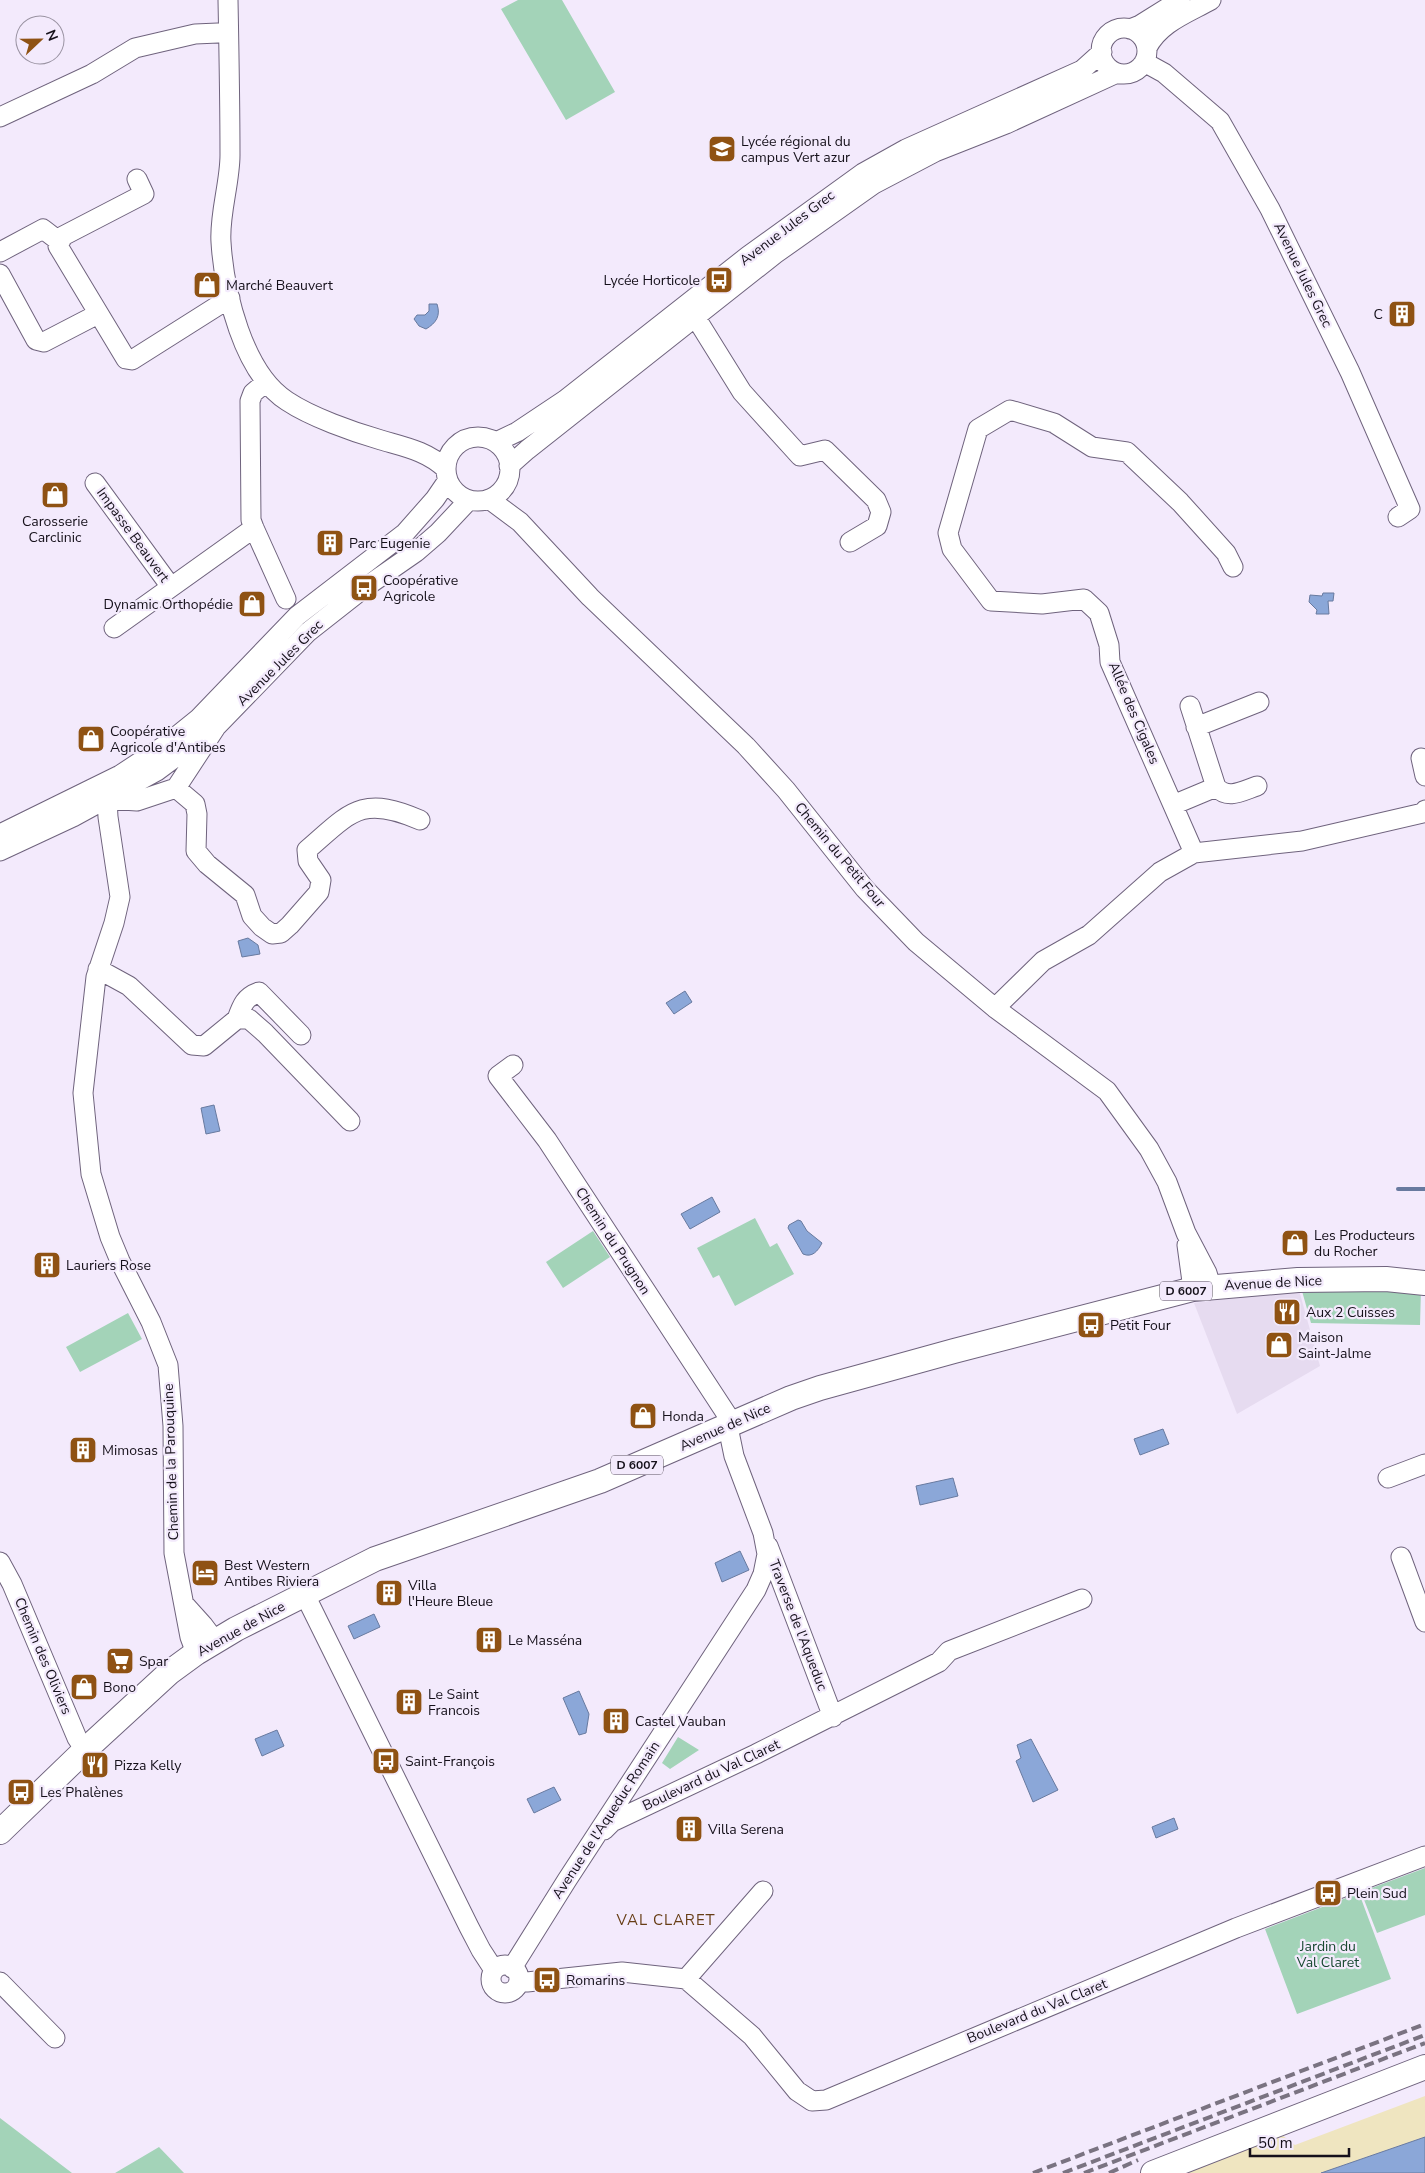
<svg xmlns="http://www.w3.org/2000/svg" width="1425" height="2173" viewBox="0 0 1425 2173" font-family="'Nunito Sans',sans-serif">
  <rect width="100%" height="100%" fill="#f3eafc"/>
  <!-- commercial -->
  <path fill="#e6dbf0" d="M1299,1290L1320,1366L1237,1414L1194,1303Z"/>
  <!-- green -->
  <path fill="#a3d3b8" d="M518,0H562L615,92L566,120L501,9Z
    M755,1218L770,1247L777,1243L794,1274L735,1306L719,1275L713,1278L697,1248Z
    M593,1231L610,1257L563,1288L546,1262Z
    M1421,1289L1420,1325L1311,1323L1302,1291Z
    M128,1313L142,1339L80,1372L66,1347Z
    M678,1737L699,1750L670,1769L662,1763Z
    M1425,1868V1915L1377,1933L1361,1892Z
    M1359,1893L1391,1979L1297,2014L1265,1929Z
    M0,2118L72,2173H0Z
    M159,2147L184,2173H115Z"/>
  <!-- sand -->
  <path fill="#efe5c0" d="M1425,2096V2137L1321,2173H1187L1282,2135L1295,2145Z"/>
  <!-- water -->
  <path fill="#8ba7d8" stroke="#687a9f" d="M429,304H437C441,316 436,323 426,329L419,326L414,319L417,315H425L429,311Z
    M1323,593H1334L1333,601H1328L1329,614H1316L1317,610L1309,602L1310,595L1322,596Z
    M248,938L258,945L260,954L242,957L238,941Z
    M685,991L692,1002L674,1014L666,1003Z
    M214,1105L220,1131L206,1134L201,1108Z
    M712,1197L720,1212L690,1229L681,1214Z
    M798,1220L801,1221L807,1231L822,1243C818,1251 812,1258 803,1254L788,1228L789,1225Z
    M1163,1429L1169,1444L1140,1455L1134,1439Z
    M953,1478L958,1496L920,1505L916,1486Z
    M740,1551L749,1570L722,1582L715,1563Z
    M374,1614L380,1627L354,1639L348,1626Z
    M579,1691L589,1714L586,1733L579,1735L563,1698Z
    M277,1730L284,1746L262,1756L255,1739Z
    M1031,1739L1058,1790L1033,1802L1016,1761L1021,1758L1017,1745Z
    M554,1787L561,1800L534,1813L527,1799Z
    M1174,1818L1178,1829L1156,1838L1152,1827Z
    M1425,2137V2173H1321Z"/>
  <g fill="none" stroke-linecap="round" stroke-linejoin="round">
    <!-- stream -->
    <path stroke="#687a9f" stroke-width="4" d="M1398,1189H1425"/>
    <defs>
      <path id="minor" d="M228,0C229,52 230,104 230,155C230,183 219,215 221,242C224,291 243,373 287,401C311,417 353,432 381,440C405,447 427,451 446,469
        M1101 51a23 23 0 1 1 46 0a23 23 0 1 1-46 0Z
        M1130,29L1140,25L1180,0
        M1147,48C1159,23 1188,13 1211,0
        M1144,62L1164,73L1220,121L1270,209L1350,372L1410,509L1398,517
        M0,117L92,74L135,48L195,34L218,33
        M137,179L144,194L63,236L58,246L126,359L132,360L230,298
        M0,252L43,229L60,242
        M0,274L36,340L44,342L98,314
        M696,318L742,392L800,456L825,450L876,500L881,512L877,526L850,542
        M266,382L253,393L250,401L251,520L254,528L286,599
        M446 469a32 32 0 1 1 64 0a32 32 0 1 1-64 0Z
        M496,442L517,432L565,400L748,256L863,173L906,149L1082,70L1102,52
        M509,466L527,450L775,254L874,184L935,152L1006,124L1117,73
        M95,483L171,587
        M489,499L520,522L590,597L746,746L786,790L865,889L916,942L995,1008L1107,1091L1149,1149L1167,1182L1186,1233L1207,1273L1211,1286
        M114,628L254,528
        M1196,727L1259,702
        M1421,758L1425,776
        M1216,787C1228,800 1242,791 1257,786
        M176,788L195,804L197,814L196,851L207,864L245,895L252,916L262,927L272,934L281,933L290,925L319,892L321,880L308,861L307,850C350,813 361,794 420,820
        M1173,805L1216,787L1190,706
        M0,834L120,775L167,744L198,719L297,616L405,533L435,499L448,480
        M0,851L73,817L157,771L216,727L308,632L364,588L416,552L438,533L469,500
        M1194,853L1110,662L1109,645L1099,613L1084,599L1042,604L991,601L952,549L948,533L978,429L1010,410L1054,423L1092,447L1127,452L1180,502L1226,553L1233,567
        M98,969L129,986L192,1045L204,1046L237,1019H249L265,1033L350,1121
        M995,1008L1043,961L1089,935L1160,872L1194,853L1302,841L1423,813L1425,810
        M237,1019C242,1005 245,997 259,992L301,1035
        M513,1065L498,1076L547,1140L733,1424
        M1187,1245L1193,1289
        M1388,1478L1425,1464
        M768,1546L833,1717
        M1401,1557L1425,1622
        M0,1562L12,1584L77,1738L85,1750
        M305,1595L469,1927L481,1950L494,1970
        M185,1605L203,1625L215,1641
        M196,1653L190,1637L174,1553L173,1426L168,1365L151,1322L120,1261L110,1237L91,1174L83,1093L96,977L114,923L120,897L108,817L107,799L137,801L176,788L216,727
        M604,1830L612,1822L756,1754L939,1662L949,1651L1082,1599
        M491 1979a14 14 0 1 1 28 0a14 14 0 1 1-28 0Z
        M512,1968L567,1880L756,1590L763,1574L767,1554L763,1533L734,1456L728,1427
        M686,1979L763,1891
        M519,1981L527,1982L622,1972L686,1979L752,2036L797,2091L812,2101L826,2100L1236,1928L1425,1856
        M0,1982L55,2038"/>
      <path id="major" d="M0,1832L85,1750L170,1672L196,1653L236,1629L375,1559L600,1481L791,1398L820,1388L954,1351L1193,1289L1298,1280L1386,1279L1425,1283
        M1153,2173L1425,2067"/>
    </defs>
    <!-- minor casing -->
    <use href="#minor" stroke="#6f637d" stroke-width="21"/>
    <!-- major casing -->
    <use href="#major" stroke="#6f637d" stroke-width="26"/>
    <!-- minor -->
    <use href="#minor" stroke="#fff" stroke-width="19"/>
    <!-- major -->
    <use href="#major" stroke="#fff" stroke-width="24"/>
    <!-- rail -->
    <path stroke="#7a7381" stroke-width="4" stroke-dasharray="10 5" stroke-linecap="butt" d="M1033,2173L1425,2024
      M1063,2173L1425,2035
      M1084,2173L1425,2043
      M1109,2173L1138,2160"/>
  </g>
  <!-- icons -->
  <defs>
    <symbol id="school-square" viewBox="-11 -11 22 22"><rect x="-9" y="-9" width="18" height="18" rx="4" fill="#8f5213" stroke="#f3eafc"/><path d="M0-5L7-2L0 1L-7-2ZM-4 1L0 2.5L4 1V4Q0 6-4 4Z" fill="#fff"/></symbol>
    <symbol id="bus-square" viewBox="-11 -11 22 22"><rect x="-9" y="-9" width="18" height="18" rx="4" fill="#8f5213" stroke="#f3eafc"/><path d="M-5-6H5V4H4V6H2V4H-2V6H-4V4H-5ZM-3.5-4V0h7V-4ZM-3.5 1.2v1.5H-2V1.2ZM2 1.2v1.5H3.5V1.2Z" fill="#fff"/></symbol>
    <symbol id="shop-square" viewBox="-11 -11 22 22"><rect x="-9" y="-9" width="18" height="18" rx="4" fill="#8f5213" stroke="#f3eafc"/><path d="M-5-2.5h2.3a2.7 3.5 0 0 1 5.4 0H5L5.5 6h-11ZM-1.5-2.5h3a1.5 2.3 0 0 0-3 0Z" fill="#fff"/></symbol>
    <symbol id="building-square" viewBox="-11 -11 22 22"><rect x="-9" y="-9" width="18" height="18" rx="4" fill="#8f5213" stroke="#f3eafc"/><path d="M-4-6H4V6H1V3H-1V6H-4ZM-2.5-4.3h1.7v1.8h-1.7ZM.8-4.3h1.7v1.8H.8ZM-2.5-1h1.7V.8h-1.7ZM.8-1h1.7V.8H.8Z" fill="#fff"/></symbol>
    <symbol id="restaurant-square" viewBox="-11 -11 22 22"><rect x="-9" y="-9" width="18" height="18" rx="4" fill="#8f5213" stroke="#f3eafc"/><path d="M-5-6h1v4h1v-4h1v4h1v-4h1v5L-1.5 .5V6h-2V.5L-5-1ZM5-6V6H3V1.5H1.5Q1.5-4 5-6Z" fill="#fff"/></symbol>
    <symbol id="hotel-square" viewBox="-11 -11 22 22"><rect x="-9" y="-9" width="18" height="18" rx="4" fill="#8f5213" stroke="#f3eafc"/><path d="M-6-4.5h1.5V1H6V5H4.5V3h-9V5H-6ZM-4 0a1.8 1.8 0 1 1 3.6 0ZM.5 0V-2.5h3Q6-2.5 6 0Z" fill="#fff"/></symbol>
    <symbol id="supermarket-square" viewBox="-11 -11 22 22"><rect x="-9" y="-9" width="18" height="18" rx="4" fill="#8f5213" stroke="#f3eafc"/><path d="M-6-5.5h2.5l.6 2H6L4.5 2H-2.5L-4.4-4H-6ZM-1.5 3.2a1.3 1.3 0 1 0 .1 0ZM3 3.2a1.3 1.3 0 1 0 .1 0Z" fill="#fff"/></symbol>
  </defs>
  <g fill-rule="evenodd">
    <use href="#school-square" x="706" y="133" width="32" height="32"/>
    <use href="#bus-square" x="703" y="264" width="32" height="32"/>
    <use href="#shop-square" x="191" y="269" width="32" height="32"/>
    <use href="#building-square" x="1386" y="298" width="32" height="32"/>
    <use href="#shop-square" x="39" y="479" width="32" height="32"/>
    <use href="#building-square" x="314" y="527" width="32" height="32"/>
    <use href="#bus-square" x="348" y="572" width="32" height="32"/>
    <use href="#shop-square" x="236" y="588" width="32" height="32"/>
    <use href="#shop-square" x="75" y="723" width="32" height="32"/>
    <use href="#shop-square" x="1279" y="1227" width="32" height="32"/>
    <use href="#building-square" x="31" y="1249" width="32" height="32"/>
    <use href="#restaurant-square" x="1271" y="1296" width="32" height="32"/>
    <use href="#bus-square" x="1075" y="1309" width="32" height="32"/>
    <use href="#shop-square" x="1263" y="1329" width="32" height="32"/>
    <use href="#shop-square" x="627" y="1400" width="32" height="32"/>
    <use href="#building-square" x="67" y="1434" width="32" height="32"/>
    <use href="#hotel-square" x="189" y="1557" width="32" height="32"/>
    <use href="#building-square" x="373" y="1577" width="32" height="32"/>
    <use href="#building-square" x="473" y="1624" width="32" height="32"/>
    <use href="#supermarket-square" x="104" y="1645" width="32" height="32"/>
    <use href="#shop-square" x="68" y="1671" width="32" height="32"/>
    <use href="#building-square" x="393" y="1686" width="32" height="32"/>
    <use href="#building-square" x="600" y="1705" width="32" height="32"/>
    <use href="#bus-square" x="370" y="1745" width="32" height="32"/>
    <use href="#restaurant-square" x="79" y="1749" width="32" height="32"/>
    <use href="#bus-square" x="5" y="1776" width="32" height="32"/>
    <use href="#building-square" x="673" y="1813" width="32" height="32"/>
    <use href="#bus-square" x="1312" y="1877" width="32" height="32"/>
    <use href="#bus-square" x="531" y="1964" width="32" height="32"/>
  </g>
  <g text-anchor="middle" dominant-baseline="central" stroke-width="4.5" stroke-linejoin="round" paint-order="stroke">
    <!-- shield labels -->
    <g fill="#f3eafc" stroke="#58515e" stroke-width="1">
      <rect x="1160" y="1281.5" width="52" height="19" rx="4"/>
      <rect x="611" y="1455.5" width="52" height="19" rx="4"/>
    </g>
    <g font-size="12" font-weight="bold" fill="#15101a">
      <text x="1186" y="1291">D 6007</text>
      <text x="637" y="1465">D 6007</text>
    </g>
    <!-- poi labels -->
    <g font-size="14" fill="#15101a" stroke="#f3eafc" text-anchor="start">
      <text x="741" y="141">Lycée régional du<tspan x="741" dy="16">campus Vert azur</tspan></text>
      <text x="700" y="280" text-anchor="end">Lycée Horticole</text>
      <text x="226" y="285">Marché Beauvert</text>
      <text x="1383" y="314" text-anchor="end">C</text>
      <text x="55" y="521" text-anchor="middle">Carosserie<tspan x="55" dy="16">Carclinic</tspan></text>
      <text x="349" y="543">Parc Eugenie</text>
      <text x="383" y="580">Coopérative<tspan x="383" dy="16">Agricole</tspan></text>
      <text x="233" y="604" text-anchor="end">Dynamic Orthopédie</text>
      <text x="110" y="731">Coopérative<tspan x="110" dy="16">Agricole d'Antibes</tspan></text>
      <text x="1314" y="1235">Les Producteurs<tspan x="1314" dy="16">du Rocher</tspan></text>
      <text x="66" y="1265">Lauriers Rose</text>
      <text x="1306" y="1312">Aux 2 Cuisses</text>
      <text x="1110" y="1325">Petit Four</text>
      <text x="1298" y="1337">Maison<tspan x="1298" dy="16">Saint-Jalme</tspan></text>
      <text x="662" y="1416">Honda</text>
      <text x="102" y="1450">Mimosas</text>
      <text x="224" y="1565">Best Western<tspan x="224" dy="16">Antibes Riviera</tspan></text>
      <text x="408" y="1585">Villa<tspan x="408" dy="16">l'Heure Bleue</tspan></text>
      <text x="508" y="1640">Le Masséna</text>
      <text x="139" y="1661">Spar</text>
      <text x="103" y="1687">Bono</text>
      <text x="428" y="1694">Le Saint<tspan x="428" dy="16">Francois</tspan></text>
      <text x="635" y="1721">Castel Vauban</text>
      <text x="405" y="1761">Saint-François</text>
      <text x="114" y="1765">Pizza Kelly</text>
      <text x="40" y="1792">Les Phalènes</text>
      <text x="708" y="1829">Villa Serena</text>
      <text x="1347" y="1893">Plein Sud</text>
      <text x="566" y="1980">Romarins</text>
    </g>
    <!-- street labels -->
    <g font-size="14" fill="#15101a" stroke="#f3eafc">
      <text transform="translate(787 228) rotate(-37)">Avenue Jules Grec</text>
      <text transform="translate(1303 275) rotate(64)">Avenue Jules Grec</text>
      <text transform="translate(133 535) rotate(54)">Impasse Beauvert</text>
      <text transform="translate(280 663) rotate(-45)">Avenue Jules Grec</text>
      <text transform="translate(1134 713) rotate(67)">Allée des Cigales</text>
      <text transform="translate(840 855) rotate(50)">Chemin du Petit Four</text>
      <text transform="translate(613 1241) rotate(57)">Chemin du Prugnon</text>
      <text transform="translate(1273 1283) rotate(-3)">Avenue de Nice</text>
      <text transform="translate(725 1427) rotate(-24)">Avenue de Nice</text>
      <text transform="translate(171 1462) rotate(-92)">Chemin de la Parouquine</text>
      <text transform="translate(798 1625) rotate(69)">Traverse de l'Aqueduc</text>
      <text transform="translate(241 1629) rotate(-29)">Avenue de Nice</text>
      <text transform="translate(43 1656) rotate(67)">Chemin des Oliviers</text>
      <text transform="translate(711 1775) rotate(-25)">Boulevard du Val Claret</text>
      <text transform="translate(606 1820) rotate(-57)">Avenue de l'Aqueduc Romain</text>
      <text transform="translate(1037 2011) rotate(-22)">Boulevard du Val Claret</text>
    </g>
    <!-- park labels -->
    <g font-size="14" fill="#1a4932" stroke="#f3eafc">
      <text x="1328" y="1946">Jardin du<tspan x="1328" dy="16">Val Claret</tspan></text>
    </g>
    <!-- neighbourhood labels -->
    <g font-size="15" letter-spacing="1" fill="#673d15" stroke="#f3eafc">
      <text x="666" y="1920">VAL CLARET</text>
    </g>
  </g>
  <!-- north arrow -->
  <g transform="translate(40 40) rotate(68)"><circle r="24" fill="#f3eafc" stroke="#9a93a2"/>
  <path d="M0-4L9 19L0 12L-9 19Z" fill="#8f5213"/>
  <text y="-8" font-size="14" font-weight="bold" text-anchor="middle" fill="#15101a">N</text>
  </g>
  <!-- scale -->
  <path d="M1250 2148v8h99v-8" fill="none" stroke="#15101a" stroke-width="2.5"/>
  <text x="1258" y="2148" font-size="15" fill="#15101a" stroke="#f3eafc" stroke-width="4" paint-order="stroke">50 m</text>
</svg>
